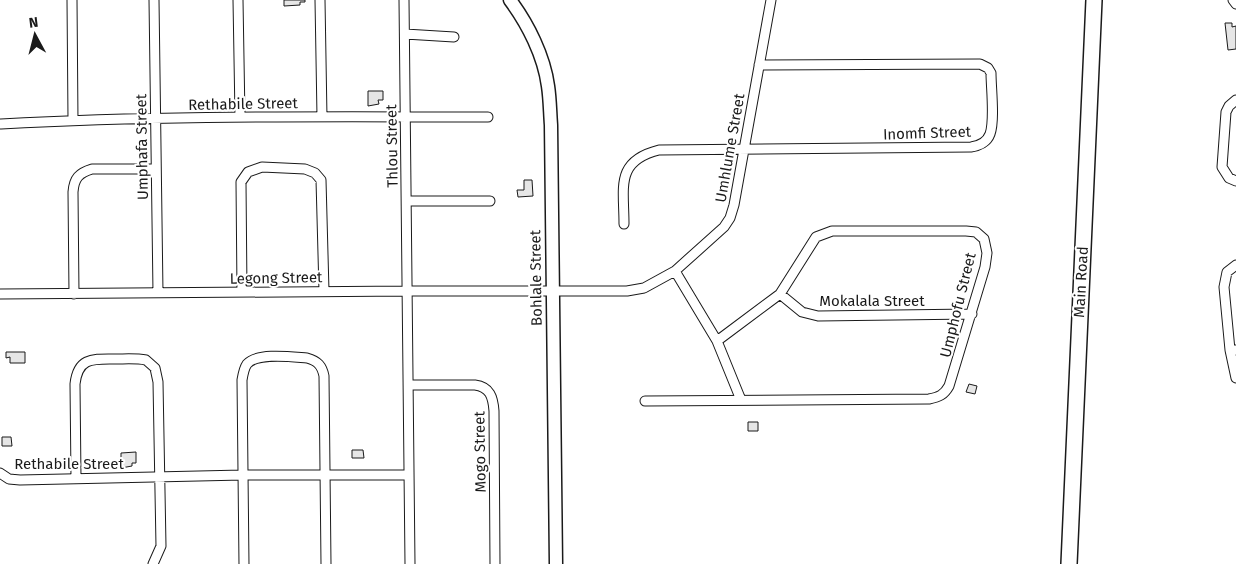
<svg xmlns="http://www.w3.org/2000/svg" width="1236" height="564" viewBox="0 0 1236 564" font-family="'Fira Sans',sans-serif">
  <rect width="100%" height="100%" fill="#fff"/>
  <!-- building -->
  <path fill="#e6e6e6" stroke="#1a1a1a" d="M284,0H305V2H300V5L284,6Z
    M1225,23H1232V27L1236,26V49L1228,50Z
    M368,91H383V100H378L379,104L368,106Z
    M524,180H532L533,196L518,197L517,190H524Z
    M6,352H25V363H10V357L6,358Z
    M969,384L977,386L975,394L966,392Z
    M748,422H758V431H748Z
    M2,437H11L12,446H2Z
    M352,450H363L364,458H352Z
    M136,452V463H132V466L121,468V453Z"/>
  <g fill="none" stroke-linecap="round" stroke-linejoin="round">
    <defs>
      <path id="street" d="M72,0L73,120
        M154,0L158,293
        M238,0L240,117
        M320,0L322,117
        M404,0L410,564
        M1233,0L1236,4
        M405,34L454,37
        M1236,100L1229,106L1226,112L1222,167L1229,178L1236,181
        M1,124C163,115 325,117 488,117
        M407,201H490
        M624,224C624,187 615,161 659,150L971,147C979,146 987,142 990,134C995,120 991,88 991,73L988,68L980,64L759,65
        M1236,265L1227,272L1224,287L1230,350H1236
        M675,271L717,341L741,400
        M242,292L241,182L248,172L262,167L305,169L315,173L321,180L324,291
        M0,294L407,291H627L644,288L675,271L724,227L730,218L734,205L771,0
        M74,294L73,192C74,178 79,173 92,169H156
        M780,294L802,312L818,316L972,314
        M1230,350L1236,378
        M409,385H475C490,387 493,397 494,411L495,564
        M645,401L929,399C939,397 944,395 949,386L985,267L987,253L984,239L976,232L966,231H832L816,237L780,294L717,341
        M0,473L9,479L20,480L243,475H409
        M76,478L75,384C78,357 93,359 115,359C125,359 136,358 146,360L155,368L158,382L161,546L153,564
        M244,564L242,380C243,374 244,368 247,364C257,352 293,357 307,358C318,361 322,366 324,376L326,564"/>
      <path id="secondary" d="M510,0C528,24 544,56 548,86C550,99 550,112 551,125L556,564"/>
      <path id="primary" d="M1069,564L1094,0"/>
    </defs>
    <!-- street casing -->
    <use href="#street" stroke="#1a1a1a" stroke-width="11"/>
    <!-- secondary casing -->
    <use href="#secondary" stroke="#1a1a1a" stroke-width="15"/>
    <!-- primary casing -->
    <use href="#primary" stroke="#1a1a1a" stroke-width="18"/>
    <!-- street -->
    <use href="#street" stroke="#fff" stroke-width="9"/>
    <!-- secondary -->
    <use href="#secondary" stroke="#fff" stroke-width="12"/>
    <!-- primary -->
    <use href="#primary" stroke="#fff" stroke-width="15"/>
  </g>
  <g text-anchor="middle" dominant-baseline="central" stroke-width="4" stroke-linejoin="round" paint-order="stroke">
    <!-- street labels -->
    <g font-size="15" fill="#1a1a1a" stroke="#fff">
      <text transform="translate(243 104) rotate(-1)">Rethabile Street</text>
      <text transform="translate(927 133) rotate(-2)">Inomfi Street</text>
      <text transform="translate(392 146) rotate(-91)">Thlou Street</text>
      <text transform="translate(142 147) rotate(-91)">Umphafa Street</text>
      <text transform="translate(730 148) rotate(-80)">Umhlume Street</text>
      <text transform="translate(276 278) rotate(-1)">Legong Street</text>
      <text transform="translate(536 278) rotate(-91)">Bohlale Street</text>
      <text transform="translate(1081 282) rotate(-87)">Main Road</text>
      <text x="872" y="301">Mokalala Street</text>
      <text transform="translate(958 305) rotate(-76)">Umphofu Street</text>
      <text transform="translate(480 452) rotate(-91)">Mogo Street</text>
      <text x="69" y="464">Rethabile Street</text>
    </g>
  </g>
  <!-- north arrow -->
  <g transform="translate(35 35) rotate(353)" stroke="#ffffff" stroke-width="4" paint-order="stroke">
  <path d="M0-4L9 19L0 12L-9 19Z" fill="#1a1a1a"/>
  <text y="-8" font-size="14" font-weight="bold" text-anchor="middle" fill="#1a1a1a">N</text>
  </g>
</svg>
